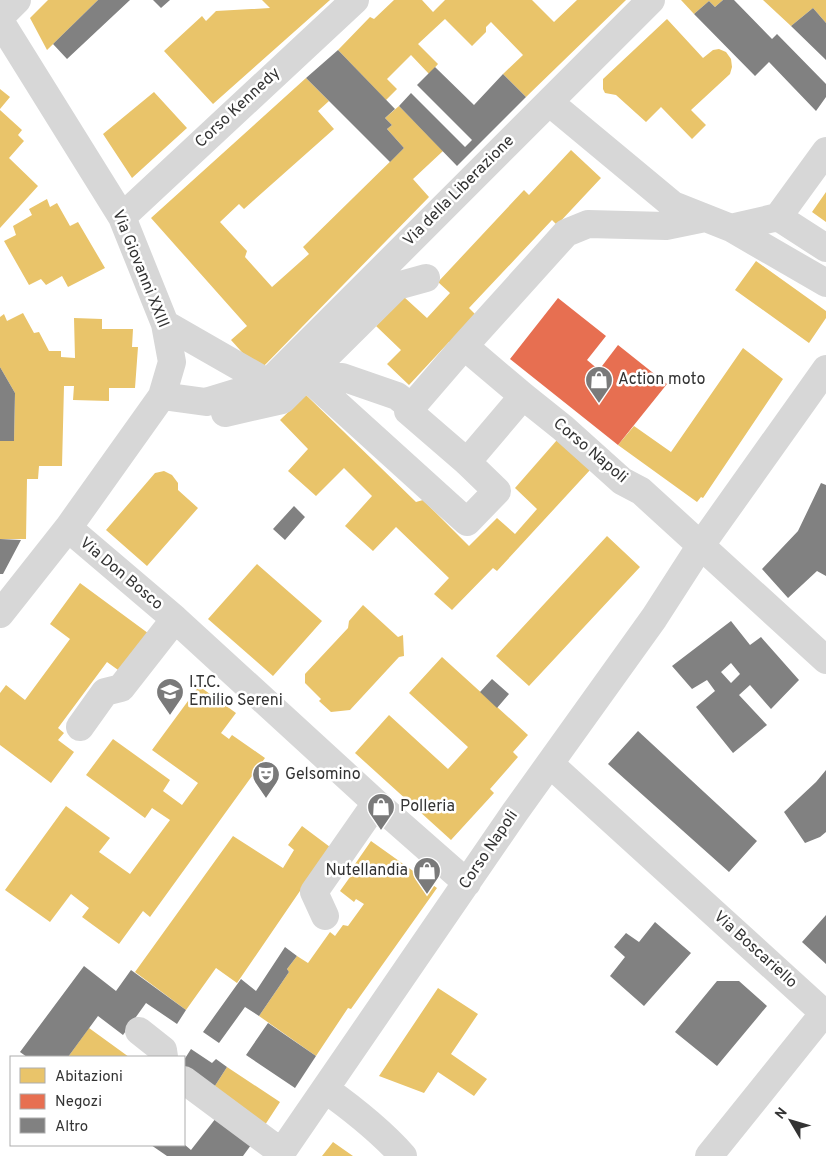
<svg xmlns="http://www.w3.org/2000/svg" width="826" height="1156" viewBox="0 0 826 1156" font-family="Overpass,sans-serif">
  <rect width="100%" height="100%" fill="#fff"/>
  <!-- homes -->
  <path fill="#e9c46a" d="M48,0H98L47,50L30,18Z
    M262,0H330L213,104L164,51L202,16L206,21L216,11L270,8Z
    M394,0H422L433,12L445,0H532L554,22L577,0H626L526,97L503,74L523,55L491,22L486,27V32L472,46L445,19L418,44L438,64L429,74L411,55L387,79L397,89L386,100L338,50L370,17L374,19Z
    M681,0H723L715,7L709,1L694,14Z
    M763,0H826V23L813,8L791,26Z
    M667,19L703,58L713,50L719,49L726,52L731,59L732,67L730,74L691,110L706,125L692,139L661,107L646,122L616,95L605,93L603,89V79Z
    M306,78L329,101L318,111L334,129L244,209L239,204L220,222L247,251L245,257L272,287L309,254L303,247L404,148L387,129L392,125L385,118L399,106L443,151L413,179L429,197L259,371L231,340L247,326L151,218Z
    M0,89L10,97L0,109Z
    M154,92L187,128L132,178L103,134Z
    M0,110L22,130L18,135L24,141L9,158L38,186L0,228Z
    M571,150L601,178L557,225L552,220L469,308L479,318L453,346L449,342L409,385L387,364L401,350L376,326L404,297L427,318L450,293L438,282L524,190L529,195Z
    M826,192V222L812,212Z
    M47,199L50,207L57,203L70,226L78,222L105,268L68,287L62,276L46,285L41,279L29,285L4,241L16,235L13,226L32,215L29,209Z
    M756,261L826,311V318L809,343L735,290Z
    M23,313L34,333L39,332L49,351H61V357L75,358L74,318L102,319V329H133L132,347H138L135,388H109V401L73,400L74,386H64L62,466H39L38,479H27L26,539H0V441H14L15,393L0,367V317L4,314L7,321Z
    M743,348L783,379L703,498L701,497L697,502L618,445L634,426L671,452Z
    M306,395L416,502L423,500L469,546L497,518L515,534L537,509L515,488L557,440L590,470L497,571L493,568L452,610L434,594L449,578L396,527L373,551L345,526L372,496L344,468L316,496L288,471L308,449L280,420Z
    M164,471L172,475L178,483V490L198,508L147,566L106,530L155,473Z
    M607,536L640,567L529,686L496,656Z
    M257,564L322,621L273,676L208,619Z
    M80,583L156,639L125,675L107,662L58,728L64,733L58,740L74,752L51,783L0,745V693L6,685L25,700L70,639L50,624Z
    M363,605L398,637L403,635L404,656L399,657L350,710L331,712L319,701L321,699L305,683V674L348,628L349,621Z
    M442,657L528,735L513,752L518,757L490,789L494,793L451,840L355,753L389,715L448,769L468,747L409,693Z
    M199,686L236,713L221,733L229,739L232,735L265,758L150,917L143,911L119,944L82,917L89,908L71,894L50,922L5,890L66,806L110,838L99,852L130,874L170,820L152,808L145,818L86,775L113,739L170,780L163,791L182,805L198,783L152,750Z
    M302,826L330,847L237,983L216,968L186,1010L135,972L233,836L283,868L294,850L288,845Z
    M371,841L437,888L351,1009L348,1008L316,1056L259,1016L289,972L287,969L297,956L308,963L330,932L335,936L343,925L348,926L364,904L356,899L354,902L340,891L355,870L353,867Z
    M438,988L478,1014L451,1054L487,1079L474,1096L438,1072L424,1093L379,1076Z
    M89,1028L129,1057H68Z
    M227,1067L280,1102L263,1128L211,1092Z
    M333,1142L353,1156H322Z"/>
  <!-- shops -->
  <path fill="#e76f51" d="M558,298L606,336L587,360L599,370L618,345L667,384L618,445L510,359Z"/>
  <!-- building -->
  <path fill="#818181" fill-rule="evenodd" d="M98,0H130L67,59L53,44Z
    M153,0H170L161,8Z
    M723,0H734L772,39L777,34L826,84V97L816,111L769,62L755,76L694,14L709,1L715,7Z
    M813,8L826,23V60L791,26Z
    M338,50L395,109L385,118L392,125L387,129L404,148L390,162L306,78Z
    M435,67L474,105L503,74L526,97L457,166L399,106L411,93L465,147L472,140L417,85Z
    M0,367L15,393L14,441H0Z
    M821,483L826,485V576L817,571L788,598L762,569L798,531Z
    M294,506L305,517L285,540L273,529Z
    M0,539L21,540L3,574H0Z
    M731,621L750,645L761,637L799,680L771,709L750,685L739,695L767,725L733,753L696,707L715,691L707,680L692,689L672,666ZM731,663L740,674L731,683L721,672Z
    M492,679L509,694L497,708L480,692Z
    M638,731L757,841L729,872L608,764Z
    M826,770V832L820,837L805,843L784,812L816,782Z
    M826,915V964L802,942Z
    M655,922L691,953L644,1006L610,976L625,957L614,947L626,933L639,942Z
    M285,947L297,956L287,969L289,972L259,1016L245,1007L219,1043L203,1032L241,979L256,991Z
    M84,966L116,991L131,970L186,1010L177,1024L146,1003L123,1035L98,1016L68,1057H27L20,1052Z
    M717,981H739L767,1006L717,1066L675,1032Z
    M268,1023L316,1056L295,1088L246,1055Z
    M191,1049L212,1063L216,1059L227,1067L211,1092L184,1074V1060Z
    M216,1118L251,1145L243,1156H167L151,1145H185L191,1150Z"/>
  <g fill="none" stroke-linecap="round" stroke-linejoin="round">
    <!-- minor -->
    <path stroke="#d7d7d7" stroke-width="28" d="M0,17L17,0
      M0,21L122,217L165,324L172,362L162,396L68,528L0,614
      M549,102L673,205L731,228L826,283
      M122,217L355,0
      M778,217L826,151
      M731,228L778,217L826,248
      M165,324L268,383
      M464,346L566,233L588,224L666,226L705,218
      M307,377L467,522L497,491L467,462L408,411L464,346L523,396L467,462
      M307,377H342L397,396L411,407
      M162,396L206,402L268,383L651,0
      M523,396L563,428L622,481L641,491L826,660
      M225,413L282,400L397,286L426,278
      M68,528L175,619L376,803L467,883
      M80,727L105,692L121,688L175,619
      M550,764L824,1013L709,1156
      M325,916L314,892L376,803
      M139,1031L163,1050L164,1057
      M184,1080L281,1152
      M325,1089C353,1109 380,1130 403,1156
      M279,1156L515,812L654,618L701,545L826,369"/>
  </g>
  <!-- icons -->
  <defs>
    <symbol id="shop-pin" viewBox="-11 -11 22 30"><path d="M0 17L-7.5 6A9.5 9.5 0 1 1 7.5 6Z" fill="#7a7a7a" stroke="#fff"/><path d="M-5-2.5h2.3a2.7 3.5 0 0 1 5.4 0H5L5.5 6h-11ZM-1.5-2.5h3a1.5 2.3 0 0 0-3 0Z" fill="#fff"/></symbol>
    <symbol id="school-pin" viewBox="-11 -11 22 30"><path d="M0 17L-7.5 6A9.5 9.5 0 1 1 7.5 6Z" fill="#7a7a7a" stroke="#fff"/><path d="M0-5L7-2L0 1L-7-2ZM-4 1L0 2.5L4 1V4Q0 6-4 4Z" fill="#fff"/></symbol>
    <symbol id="theatre-pin" viewBox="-11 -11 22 30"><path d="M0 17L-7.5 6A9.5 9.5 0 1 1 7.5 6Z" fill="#7a7a7a" stroke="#fff"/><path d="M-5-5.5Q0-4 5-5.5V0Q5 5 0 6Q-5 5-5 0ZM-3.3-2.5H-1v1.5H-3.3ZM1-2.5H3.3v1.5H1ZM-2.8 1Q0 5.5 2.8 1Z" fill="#fff"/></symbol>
  </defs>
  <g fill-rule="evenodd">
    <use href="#shop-pin" x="583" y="364" width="32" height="43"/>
    <use href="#school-pin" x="154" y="676" width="32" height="43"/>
    <use href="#theatre-pin" x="250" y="759" width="32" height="43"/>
    <use href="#shop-pin" x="365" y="791" width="32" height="43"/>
    <use href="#shop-pin" x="411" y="855" width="32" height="43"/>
  </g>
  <g text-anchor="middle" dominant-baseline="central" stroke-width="5" stroke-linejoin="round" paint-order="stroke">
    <!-- street labels -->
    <g font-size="16" fill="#333" stroke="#fff">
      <text transform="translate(238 108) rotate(-43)">Corso Kennedy</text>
      <text transform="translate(459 191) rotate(-45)">Via della Liberazione</text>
      <text transform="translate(140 269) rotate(68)">Via Giovanni XXIII</text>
      <text transform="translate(590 451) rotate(40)">Corso Napoli</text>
      <text transform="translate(121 574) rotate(40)">Via Don Bosco</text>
      <text transform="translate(489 850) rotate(-56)">Corso Napoli</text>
      <text transform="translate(755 950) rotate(42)">Via Boscariello</text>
    </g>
    <!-- poi labels -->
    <g font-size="16" fill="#333" stroke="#fff" text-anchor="start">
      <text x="618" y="380">Action moto</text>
      <text x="189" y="683">I.T.C.<tspan x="189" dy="18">Emilio Sereni</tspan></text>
      <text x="285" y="775">Gelsomino</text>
      <text x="400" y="807">Polleria</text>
      <text x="408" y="871" text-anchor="end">Nutellandia</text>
    </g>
  </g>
  <!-- legend -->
  <rect x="10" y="1056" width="175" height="90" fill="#ffffff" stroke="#adadad"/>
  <rect x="20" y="1068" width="25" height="15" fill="#e9c46a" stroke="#adadad"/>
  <text x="55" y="1081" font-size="15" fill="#333333">Abitazioni</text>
  <rect x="20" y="1094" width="25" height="15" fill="#e76f51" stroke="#adadad"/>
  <text x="55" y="1106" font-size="15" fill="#333333">Negozi</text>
  <rect x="20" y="1118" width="25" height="15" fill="#818181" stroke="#adadad"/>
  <text x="55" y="1131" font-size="15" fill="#333333">Altro</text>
  <!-- north arrow -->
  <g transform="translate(791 1121) rotate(308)" stroke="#ffffff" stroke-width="4" paint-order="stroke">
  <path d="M0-4L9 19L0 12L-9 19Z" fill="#333333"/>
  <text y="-8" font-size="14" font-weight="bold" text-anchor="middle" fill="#333333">N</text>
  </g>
</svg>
